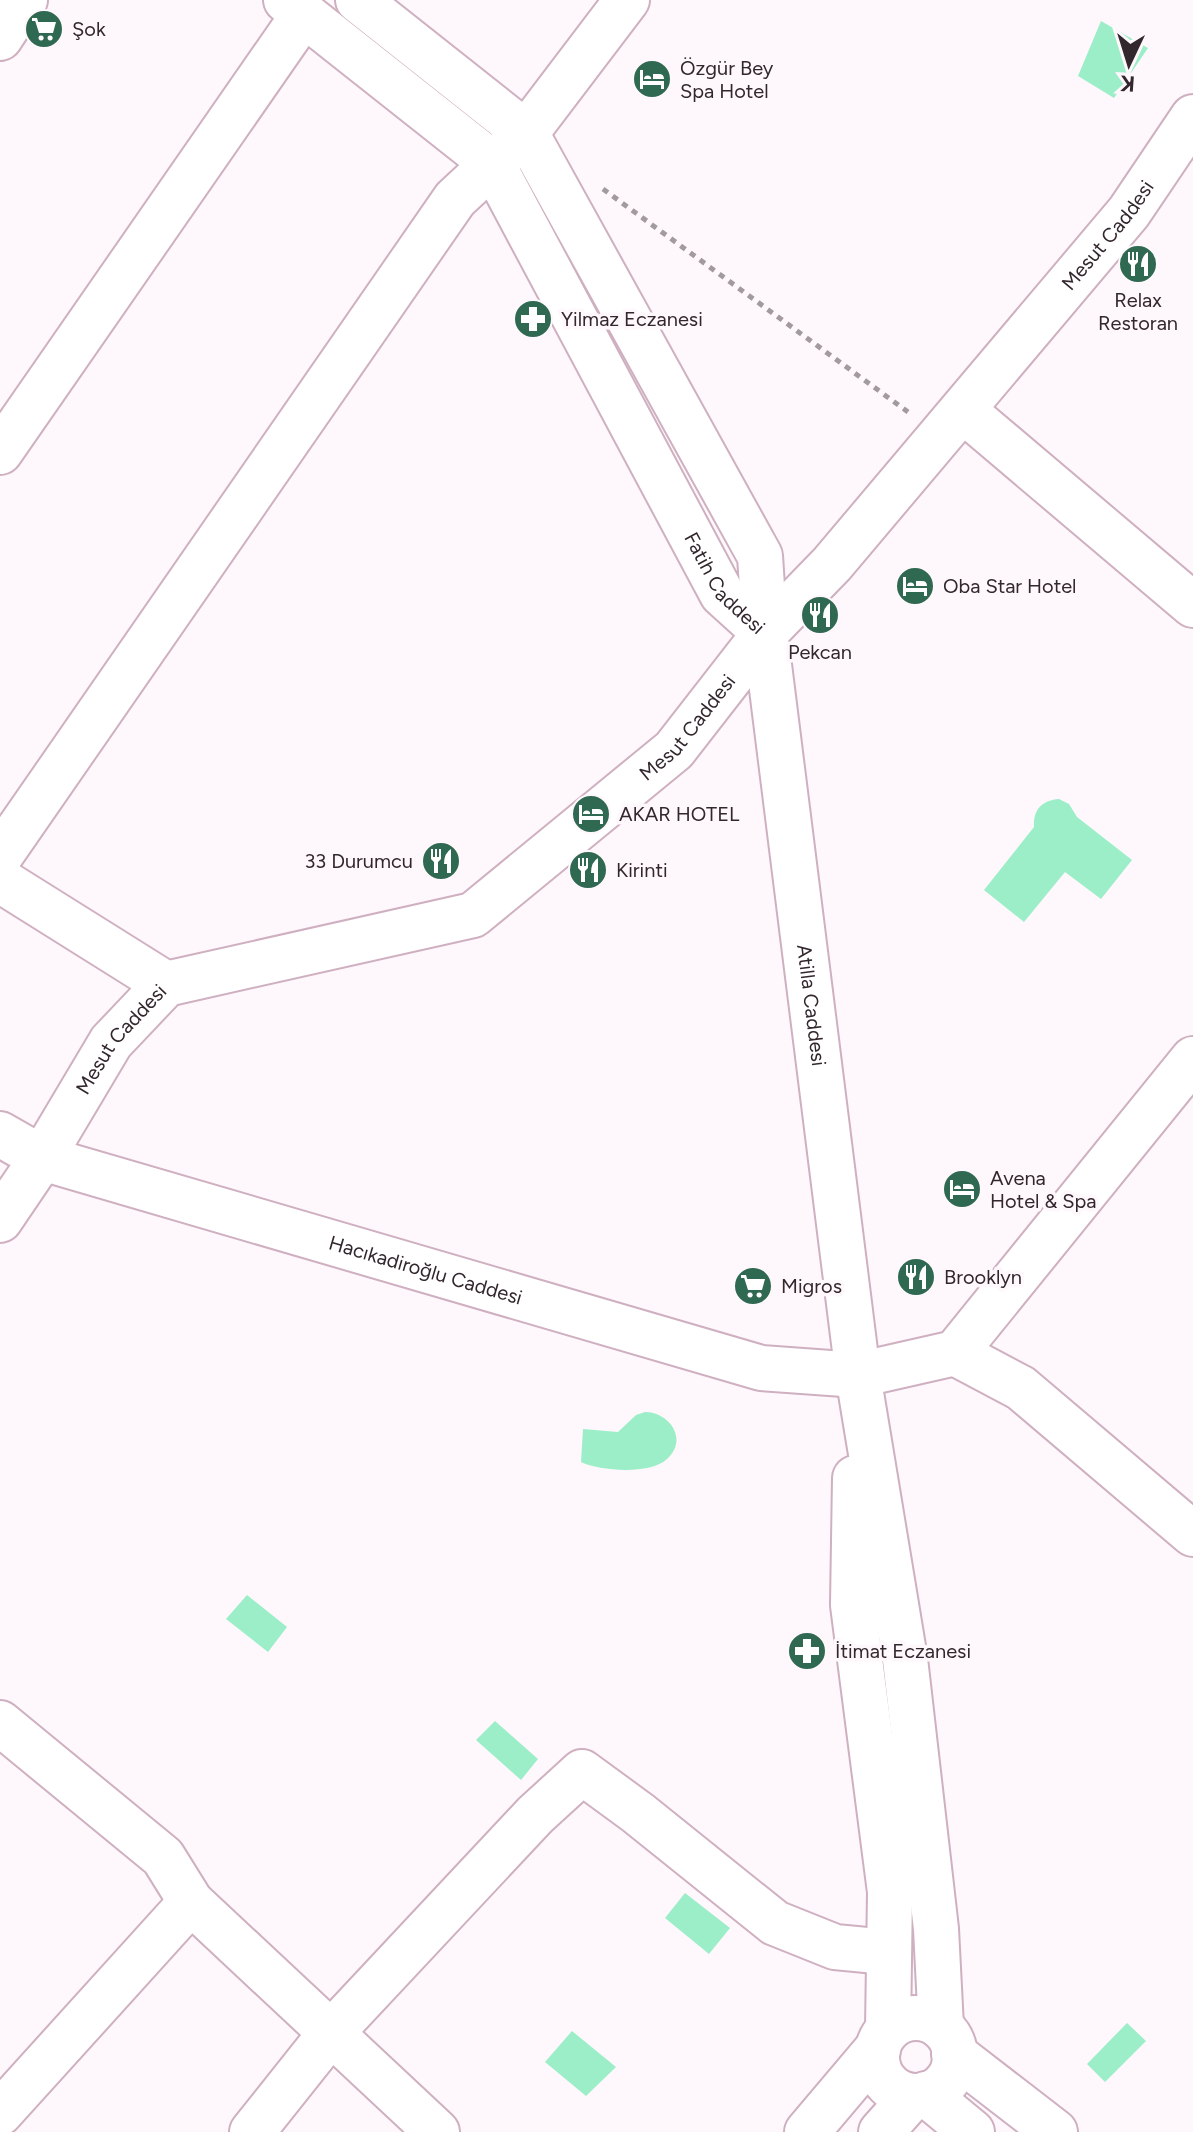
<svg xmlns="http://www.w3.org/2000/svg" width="1193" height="2132" viewBox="0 0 1193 2132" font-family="Figtree,sans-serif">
  <rect width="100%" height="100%" fill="#fef7fb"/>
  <!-- water -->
  <path fill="#9beec8" d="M1101,21L1148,48L1114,98L1078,76Z
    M1059,799L1069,804L1077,817L1132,860L1101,899L1065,872L1024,922L984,890L1034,827C1033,810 1042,800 1059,799Z
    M645,1412C669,1412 689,1439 667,1459C650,1475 600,1471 581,1462L583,1429L618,1432L636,1415Z
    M247,1595L287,1627L268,1652L226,1619Z
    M495,1721L538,1759L521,1780L476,1740Z
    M685,1893L730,1928L709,1954L665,1918Z
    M1127,2023L1146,2041L1105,2082L1087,2064Z
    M572,2031L616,2067L586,2096L545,2062Z"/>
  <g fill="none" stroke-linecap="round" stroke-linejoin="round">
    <defs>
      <g id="minor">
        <path id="s1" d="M286,0L492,163L722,594L765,633"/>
        <path id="s2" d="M358,0L526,133L760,556L765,633L858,1375L905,1659L936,1929L941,2027"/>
        <path d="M0,38L25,0"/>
        <path d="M964,411L1193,605"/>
        <path d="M0,452L304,14"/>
        <path d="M0,856L455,199L526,133L627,0"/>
        <path d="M0,880L166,984"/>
        <path id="s3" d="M0,1134L42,1158L761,1368L858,1375L955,1353L1193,1059"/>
        <path id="s4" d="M0,1220L42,1158L111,1042L166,984L473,915L674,750L765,633L832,564L1129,212L1193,117"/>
        <path d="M955,1353L1021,1388L1193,1534"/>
        <path d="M855,1478L853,1605L890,1892L888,2029"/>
        <path d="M0,1723L163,1857L191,1902L437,2132"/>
        <circle cx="916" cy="2057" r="39"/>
        <path d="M954,2054L1055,2132"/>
        <path d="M926,2094L972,2132"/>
        <path d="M0,2113L191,1902"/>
        <path d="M252,2132L330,2034L535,1815L582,1772L638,1813L775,1923L835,1947L887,1952"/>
        <path d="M807,2132L878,2048L877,2056"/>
        <path d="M881,2132L913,2096"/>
      </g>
    </defs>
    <!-- minor casing -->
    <use href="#minor" stroke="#cfb0c1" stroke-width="48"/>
    <!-- path -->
    <path stroke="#a39a9f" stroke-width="5" stroke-dasharray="6 6" stroke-linecap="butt" d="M603,189L908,412"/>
    <!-- minor -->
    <use href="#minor" stroke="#fff" stroke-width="44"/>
  </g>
  <!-- icons -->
  <defs>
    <symbol id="supermarket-disc" viewBox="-11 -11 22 22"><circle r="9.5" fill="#306952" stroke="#fef7fb"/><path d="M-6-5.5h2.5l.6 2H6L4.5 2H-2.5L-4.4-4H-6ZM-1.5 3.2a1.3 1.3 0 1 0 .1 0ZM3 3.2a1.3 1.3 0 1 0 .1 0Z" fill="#fff"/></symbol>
    <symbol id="hotel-disc" viewBox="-11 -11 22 22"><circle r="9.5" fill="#306952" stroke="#fef7fb"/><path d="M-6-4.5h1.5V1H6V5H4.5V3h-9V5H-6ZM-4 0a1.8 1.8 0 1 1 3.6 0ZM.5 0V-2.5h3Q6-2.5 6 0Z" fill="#fff"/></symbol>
    <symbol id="restaurant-disc" viewBox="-11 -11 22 22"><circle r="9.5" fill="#306952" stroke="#fef7fb"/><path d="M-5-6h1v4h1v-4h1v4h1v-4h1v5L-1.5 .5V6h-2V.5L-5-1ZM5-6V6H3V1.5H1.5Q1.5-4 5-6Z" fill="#fff"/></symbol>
    <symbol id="pharmacy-disc" viewBox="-11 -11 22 22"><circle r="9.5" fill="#306952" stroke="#fef7fb"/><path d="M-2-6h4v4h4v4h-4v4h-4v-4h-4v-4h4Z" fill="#fff"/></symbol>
  </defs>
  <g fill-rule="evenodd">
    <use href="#supermarket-disc" x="22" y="7" width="44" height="44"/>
    <use href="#hotel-disc" x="630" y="57" width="44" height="44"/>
    <use href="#restaurant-disc" x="1116" y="242" width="44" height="44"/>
    <use href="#pharmacy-disc" x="511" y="297" width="44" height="44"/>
    <use href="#hotel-disc" x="893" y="564" width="44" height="44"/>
    <use href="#restaurant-disc" x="798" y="593" width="44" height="44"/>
    <use href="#hotel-disc" x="569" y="792" width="44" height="44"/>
    <use href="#restaurant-disc" x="419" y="839" width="44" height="44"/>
    <use href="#restaurant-disc" x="566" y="848" width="44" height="44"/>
    <use href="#hotel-disc" x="940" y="1167" width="44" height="44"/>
    <use href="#restaurant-disc" x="894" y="1255" width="44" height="44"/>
    <use href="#supermarket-disc" x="731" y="1264" width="44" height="44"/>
    <use href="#pharmacy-disc" x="785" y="1629" width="44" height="44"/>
  </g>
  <g text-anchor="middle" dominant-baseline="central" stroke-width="7" stroke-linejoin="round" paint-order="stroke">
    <!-- poi labels -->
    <g font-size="20" fill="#33272e" stroke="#fef7fb" text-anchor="start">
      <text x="72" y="29">Şok</text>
      <text x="680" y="68">Özgür Bey<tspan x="680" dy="23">Spa Hotel</tspan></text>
      <text x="1138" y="300" text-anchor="middle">Relax<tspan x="1138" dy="23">Restoran</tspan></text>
      <text x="561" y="319">Yilmaz Eczanesi</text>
      <text x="943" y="586">Oba Star Hotel</text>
      <text x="820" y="652" text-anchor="middle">Pekcan</text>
      <text x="619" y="814">AKAR HOTEL</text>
      <text x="413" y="861" text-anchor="end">33 Durumcu</text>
      <text x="616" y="870">Kirinti</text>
      <text x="990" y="1178">Avena<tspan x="990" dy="23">Hotel &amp; Spa</tspan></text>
      <text x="944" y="1277">Brooklyn</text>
      <text x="781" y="1286">Migros</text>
      <text x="835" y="1651">İtimat Eczanesi</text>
    </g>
    <!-- street labels -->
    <g font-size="20" fill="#33272e" stroke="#fef7fb">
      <text stroke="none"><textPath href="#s4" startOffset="1538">Mesut Caddesi</textPath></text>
      <text stroke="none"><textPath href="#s1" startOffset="744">Fatih Caddesi</textPath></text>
      <text stroke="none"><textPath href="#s4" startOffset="890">Mesut Caddesi</textPath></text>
      <text stroke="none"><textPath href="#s2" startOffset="1150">Atilla Caddesi</textPath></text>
      <text stroke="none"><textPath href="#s4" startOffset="218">Mesut Caddesi</textPath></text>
      <text stroke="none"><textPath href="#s3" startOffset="448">Hacıkadiroğlu Caddesi</textPath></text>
    </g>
  </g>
  <!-- north arrow -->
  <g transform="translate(1129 64) rotate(184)" stroke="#fef7fb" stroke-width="6" paint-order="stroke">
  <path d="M0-6L14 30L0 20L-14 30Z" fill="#33272e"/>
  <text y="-12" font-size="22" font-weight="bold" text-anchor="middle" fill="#33272e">K</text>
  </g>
</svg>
